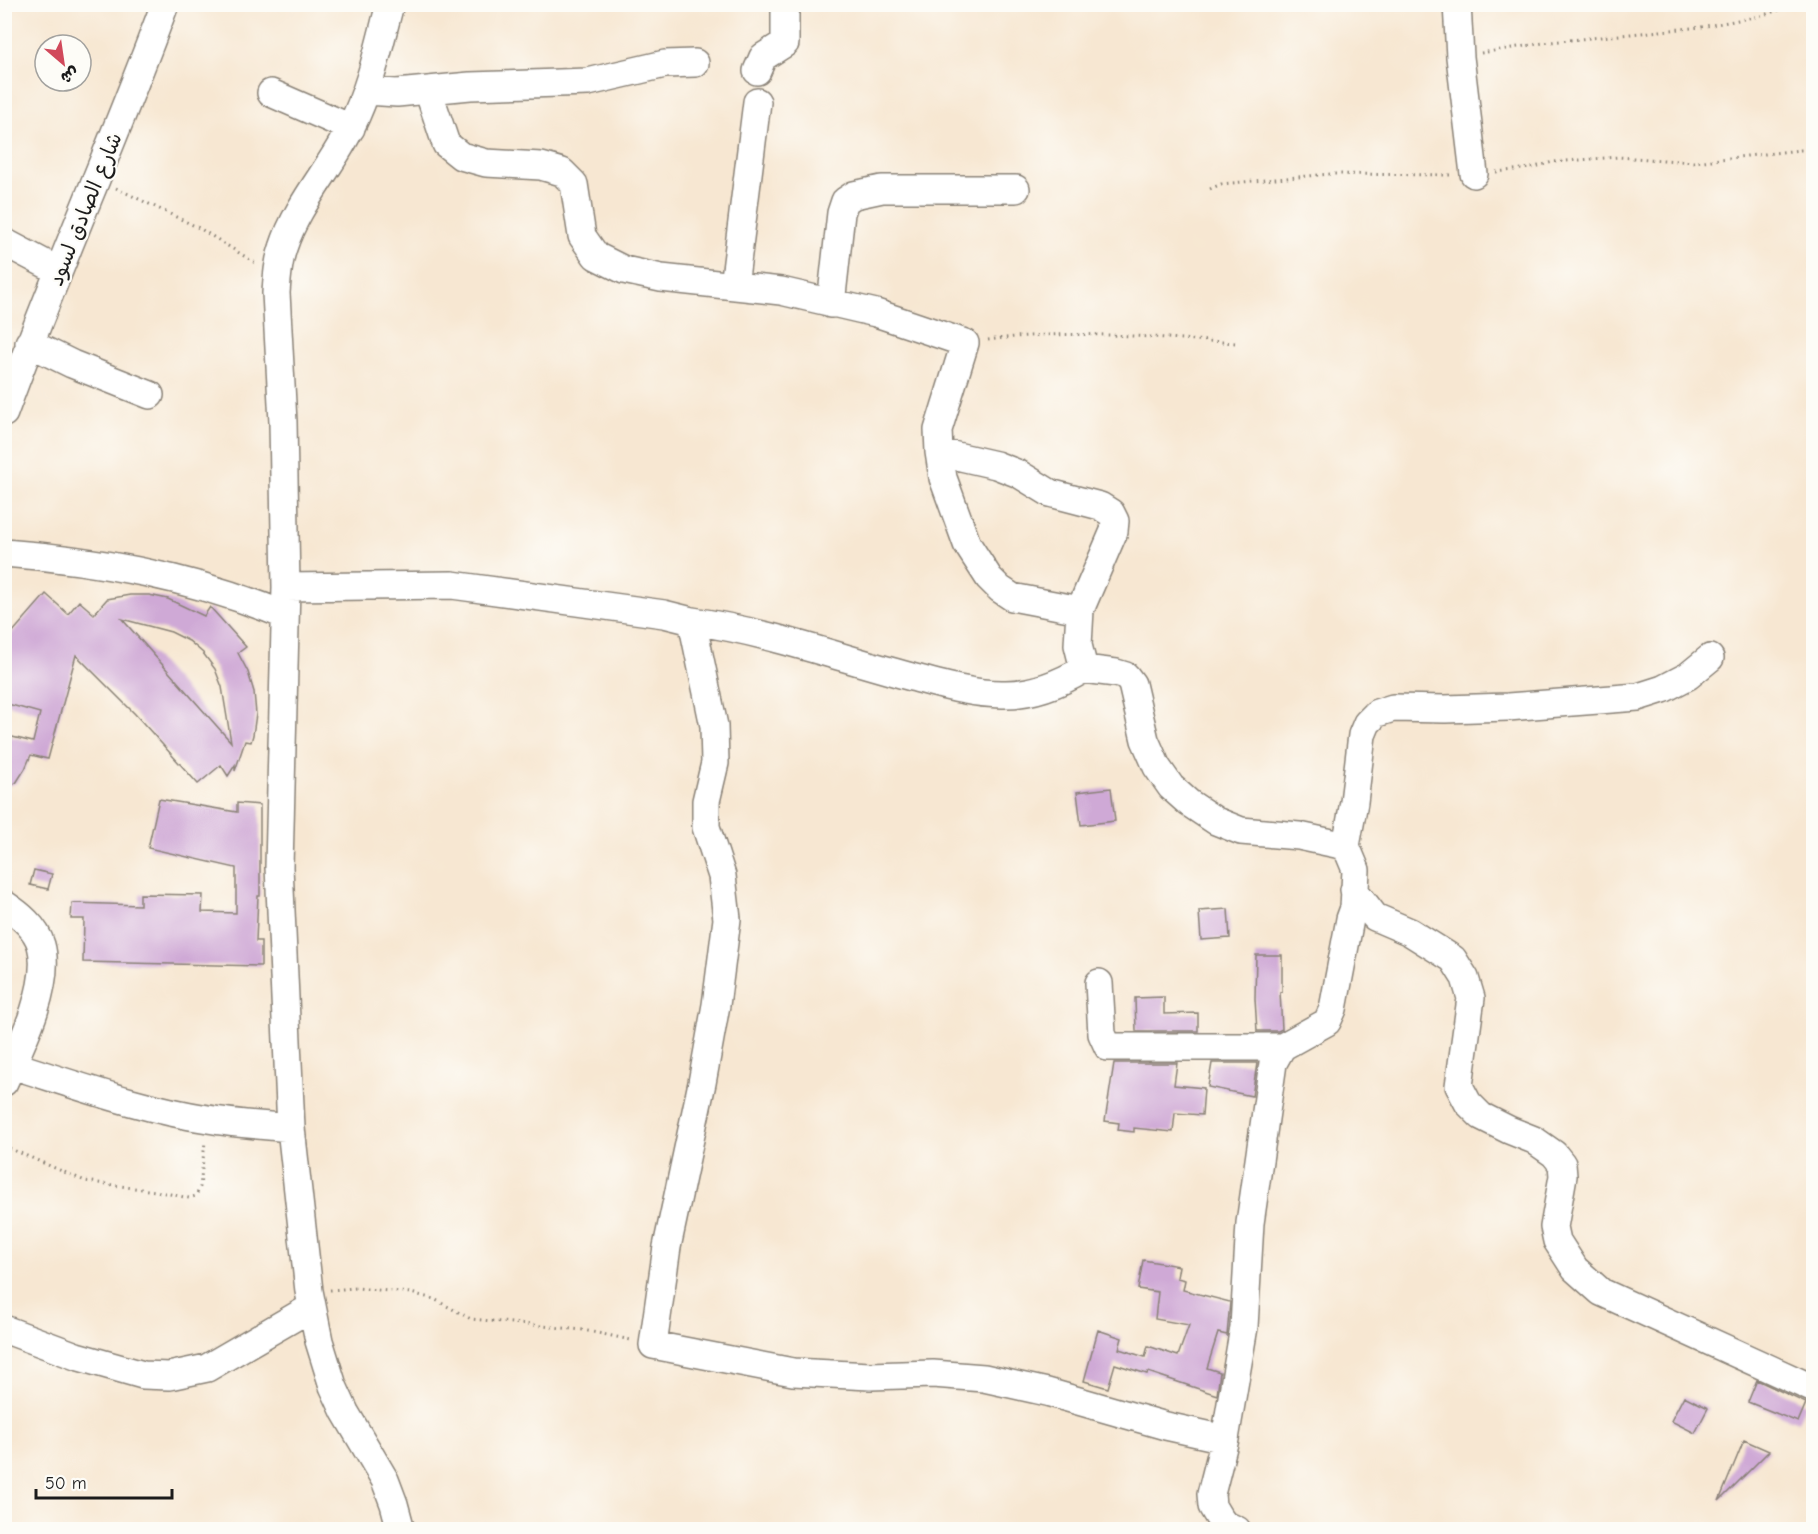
<svg xmlns="http://www.w3.org/2000/svg" width="1818" height="1534" viewBox="0 0 1818 1534" font-family="'Comic Neue','Playpen Sans Arabic',sans-serif">
  <rect width="100%" height="100%" fill="#fdfcf7"/>
  <filter id="ink" filterUnits="userSpaceOnUse"><feTurbulence type="fractalNoise" baseFrequency=".0167" numOctaves="2"/><feDisplacementMap in="SourceGraphic" scale="12" xChannelSelector="R" yChannelSelector="G"/><feConvolveMatrix kernelMatrix="1 2 1 2 8 2 1 2 1" color-interpolation-filters="sRGB"/></filter>
  <filter id="wash" filterUnits="userSpaceOnUse"><feTurbulence type="fractalNoise" baseFrequency=".008" numOctaves="4" result="noise"/><feDisplacementMap in="SourceGraphic" scale="24" xChannelSelector="R" yChannelSelector="G"/><feGaussianBlur stdDeviation="1.35" result="paint"/><feColorMatrix in="noise" values="0 0 0 0 0 0 0 0 0 0 0 0 0 0 0 0 0 1.4 0 .05"/><feComposite in="paint" operator="in"/></filter>
  <g filter="url(#wash)">
    <rect width="100%" height="100%" fill="#f7e7d2"/>
    <g id="blocks">
      <!-- building -->
      <path fill="#cfa9d6" fill-rule="evenodd" d="M46,594L68,614L79,601L94,614L107,599L130,595H149L168,599L204,616L210,607L246,647L238,653L248,672L254,692L256,714L253,735L251,742L245,741L235,771V765L228,776L221,765L198,784L135,714L76,655L48,759L31,755L25,769L16,783L4,787V735L33,742L40,713L4,703V642ZM122,619L171,632L189,641L203,653L215,669L222,687L231,742Z
        M1111,788L1115,821L1081,825L1077,792Z
        M159,799L237,812V803L260,805V896H258L256,941H261V966L83,962L84,919H71L72,903L140,905V894L203,895L202,912L236,913V868L148,848Z
        M34,870L52,874L48,889L30,885Z
        M1228,909L1230,938L1201,940L1199,911Z
        M1256,955H1282V992H1280L1282,1029L1278,1031H1257L1255,999Z
        M1164,997V1014L1198,1013V1031H1136L1135,998Z
        M1114,1063H1177L1174,1085L1204,1088L1202,1115L1175,1113L1173,1132L1134,1128V1132L1118,1130L1119,1123L1105,1121Z
        M1212,1063H1257L1252,1096L1208,1087Z
        M1143,1260L1179,1266L1177,1278L1185,1280L1183,1290L1230,1302L1227,1335L1218,1333L1207,1368L1220,1372L1217,1395L1148,1372L1147,1374L1115,1364L1108,1388L1084,1381L1098,1330L1122,1338L1119,1349L1145,1357L1148,1346L1178,1356L1189,1325L1155,1319L1158,1292L1138,1289Z
        M1757,1380L1806,1403L1798,1422L1748,1402Z
        M1684,1396L1708,1408L1695,1433L1671,1421Z
        M1744,1440L1769,1451L1719,1501Z"/>
    </g>
  </g>
  <g filter="url(#ink)">
    <use href="#blocks" fill-opacity="0" stroke="#8a8277" stroke-width="1.5"/>
    <g fill="none" stroke-linecap="round" stroke-linejoin="round">
      <defs>
        <path id="minor" d="M390,4C379,46 370,89 351,127C331,168 297,204 283,248C278,262 277,278 276,293L283,422L286,587L279,867L291,1128L309,1291L319,1341L333,1386L345,1412L385,1480L394,1504L401,1530
          M1457,4L1460,57L1474,174
          M757,71L763,57L785,43V4
          M428,90L446,144L461,156L486,163L541,166L562,172L574,184L582,236L596,256L624,270L661,278L781,291L876,313L965,343L938,430L939,452L943,478L967,544L989,578L1000,589L1012,597L1080,610
          M367,91L397,93L470,86L588,82L665,64L695,63
          M271,93L351,128
          M4,242L59,271
          M734,286L757,102
          M831,304L841,213L845,201L854,195L882,189H1016
          M29,343L72,364L150,395
          M4,413C54,275 114,142 165,4
          M939,452L996,465L1019,474L1050,493L1100,506L1111,513L1115,521L1114,531L1080,610L1078,645L1084,669L1116,673L1126,676L1132,684L1145,740L1157,767L1171,787L1189,803L1216,821L1241,831L1299,836L1346,846
          M4,553C99,560 196,578 284,615
          M286,587L452,585L664,614L692,621L714,726L715,763L706,801V827L722,876L727,919L716,1005L702,1083L667,1247L653,1345L793,1372L870,1376L933,1374L984,1378L1047,1392L1166,1426L1225,1439
          M692,621C765,631 837,657 908,676C938,684 971,694 1002,694C1032,695 1059,684 1084,669
          M1354,890L1375,917L1410,932L1453,959L1465,978L1471,998L1459,1086L1468,1103L1481,1116L1509,1130L1534,1140L1554,1154L1562,1164L1563,1176L1554,1227L1557,1241L1575,1269L1601,1292L1814,1389
          M4,904C19,914 36,927 41,945C52,984 21,1046 4,1082
          M1099,983L1102,1034L1108,1047H1282
          M12,1065C76,1085 142,1109 208,1119C235,1124 263,1125 291,1128
          M4,1329L76,1356L143,1375L169,1376L207,1368L312,1307
          M1237,1530L1224,1524L1218,1516L1212,1506L1211,1494L1225,1439L1244,1327L1250,1223L1273,1063L1282,1047L1327,1022L1333,1009L1350,919L1354,908L1356,870L1346,846L1354,802L1362,735L1367,723L1377,713L1393,708L1445,709L1508,707L1638,697L1663,689L1688,676L1710,658"/>
      </defs>
      <!-- minor casing -->
      <use href="#minor" stroke="#8a8277" stroke-width="30"/>
      <!-- path -->
      <path stroke="#8a8277" stroke-width="3" stroke-dasharray="1.5 4.5" stroke-linecap="butt" d="M1481,53L1550,42L1701,27L1760,16L1799,4
        M1496,172L1531,168L1553,162L1618,157L1694,162L1800,150H1814
        M116,188L199,228L257,264
        M1210,189L1221,184L1330,174L1453,175
        M988,340C1070,329 1153,337 1236,343
        M4,1146L85,1181L155,1191L189,1198L196,1196L200,1187L205,1142
        M330,1290L356,1288L411,1293L434,1299L471,1319L583,1330L631,1340"/>
      <!-- minor -->
      <use href="#minor" stroke="#fff" stroke-width="27"/>
    </g>
  </g>
  <g text-anchor="middle" dominant-baseline="central" stroke-width="4.5" stroke-linejoin="round" paint-order="stroke">
    <!-- street labels -->
    <g font-size="21" fill="#1c1c1c" stroke="#fdfcf7">
      <text transform="translate(85 209) rotate(-68)">شارع الصادق لسود</text>
    </g>
  </g>
  <!-- margin -->
  <rect width="1818" height="1534" fill="none" stroke="#fdfcf7" stroke-width="24"/>
  <!-- north arrow -->
  <g transform="translate(63 63) rotate(151)"><circle r="28" fill="#fdfcf7" stroke="#a3a29f" stroke-width="1.5"/>
  <path d="M0-4.5L10 22L0 15L-10 22Z" fill="#d1495b"/>
  <text y="-9" font-size="16" font-weight="bold" text-anchor="middle" fill="#1c1c1c">ش</text>
  </g>
  <!-- scale -->
  <path d="M36 1489v9h136v-9" fill="none" stroke="#1c1c1c" stroke-width="3"/>
  <text x="45" y="1489" font-size="18" fill="#1c1c1c" stroke="#fdfcf7" stroke-width="4.5" paint-order="stroke">50 m</text>
</svg>
